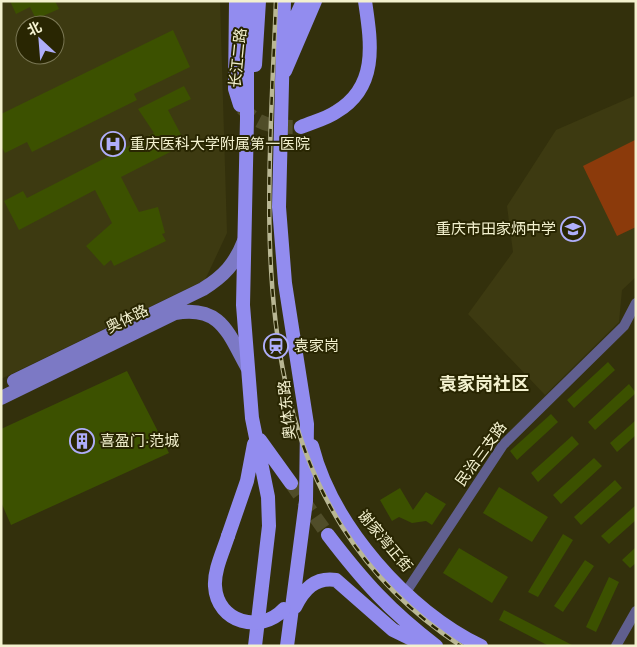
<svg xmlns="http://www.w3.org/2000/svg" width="637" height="647" viewBox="0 0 637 647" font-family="Jost,'Noto Sans SC',sans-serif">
  <rect width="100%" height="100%" fill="#33300c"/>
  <!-- built -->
  <path fill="#3d3a11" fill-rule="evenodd" d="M1,1H220L227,233L205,280L1,379ZM25,25H55V55H25Z
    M634,96L636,277L622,290L619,322L545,395L468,314L513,252L507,206L556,130Z"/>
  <!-- green -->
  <path fill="#8b3a0b" d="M635,140L636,227L617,236L583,166Z"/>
  <!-- building -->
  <path fill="#3c5100" d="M10,1H55L59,9L36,19L30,7L16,14Z
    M173,30L190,67L134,94L137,100L32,152L27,142L5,153L1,146V114Z
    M184,86L191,99L168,110L186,144L121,177L139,212L158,207L165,233L162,234L166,241L114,266L111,260L104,266L86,246L112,223L95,190L19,230L4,201L23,191L27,198L154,133L138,109Z
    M608,362L615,370L574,408L567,400Z
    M127,371L169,453L11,525L1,502V429Z
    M629,384L636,393L595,430L588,422Z
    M551,414L558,422L517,460L510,451Z
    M636,420V435L617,452L610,443Z
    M572,436L579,444L538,482L531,473Z
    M594,458L602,466L561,504L553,495Z
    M615,480L622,488L581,525L574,517Z
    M499,487L548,517L532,542L483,513Z
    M400,488L413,510L426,492L446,504L432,525L426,521L412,523L399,517L392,521L380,500Z
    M636,505V520L609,544L601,536Z
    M563,534L573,540L538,597L528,592Z
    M636,547V563L630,568L622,560Z
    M459,548L508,577L492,603L443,573Z
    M585,560L594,566L563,612L554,606Z
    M609,577L619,582L596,632L586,627Z
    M504,610L574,646H549L499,620Z"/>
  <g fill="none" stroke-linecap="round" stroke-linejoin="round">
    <!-- primary-tunnel -->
    <path stroke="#504d29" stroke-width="14" stroke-dasharray="14 7" stroke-linecap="butt" d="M242,108C261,127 275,127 301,127
      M291,483L328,535"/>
    <!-- minor -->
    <path stroke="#605f8f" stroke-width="10" d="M406,592L503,445L624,326L636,303
      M616,646L636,611"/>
    <!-- secondary -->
    <path stroke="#7c79c5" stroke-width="14" d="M14,381L203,289C224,276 235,264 244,241
      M1,398L175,313C221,305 228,333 247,367"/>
    <!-- primary -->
    <path stroke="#928cef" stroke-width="14" d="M236,1L235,89L240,105
      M247,1V119L243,305L252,418L268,497L269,526L255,646
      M284,1L279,207L285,283L307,424L306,501L287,646
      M285,41L303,1
      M255,65L259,1
      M285,71L315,1
      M301,127C312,122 326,119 336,112C379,87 371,42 365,1
      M260,440L291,483
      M312,446C332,525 407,611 481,646
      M328,535C363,581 390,611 436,646
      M228,536L247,481L254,444
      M295,607C304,589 315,577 336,580L393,630L426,646"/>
    <defs>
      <path id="rail" d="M276,1C267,235 235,498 461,646"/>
    </defs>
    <!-- rail casing -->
    <use href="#rail" stroke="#b9b794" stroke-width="4.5"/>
    <!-- rail -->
    <use href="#rail" stroke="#292602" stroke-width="2.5" stroke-dasharray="8" stroke-linecap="butt"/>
    <!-- primary-bridge -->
    <path stroke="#928cef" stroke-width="14" d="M228,536C223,552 214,570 215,586C217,623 261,634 284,609"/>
  </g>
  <!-- icons -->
  <defs>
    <symbol id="hospital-ring" viewBox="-11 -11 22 22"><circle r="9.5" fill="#292602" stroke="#afaefa" stroke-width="1.5"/><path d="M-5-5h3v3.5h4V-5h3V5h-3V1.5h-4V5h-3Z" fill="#afaefa"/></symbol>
    <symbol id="school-ring" viewBox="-11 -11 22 22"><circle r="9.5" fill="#292602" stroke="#afaefa" stroke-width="1.5"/><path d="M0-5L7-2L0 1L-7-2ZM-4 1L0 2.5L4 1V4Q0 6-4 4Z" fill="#afaefa"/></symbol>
    <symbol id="station-ring" viewBox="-11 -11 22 22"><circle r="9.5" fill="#292602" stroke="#afaefa" stroke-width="1.5"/><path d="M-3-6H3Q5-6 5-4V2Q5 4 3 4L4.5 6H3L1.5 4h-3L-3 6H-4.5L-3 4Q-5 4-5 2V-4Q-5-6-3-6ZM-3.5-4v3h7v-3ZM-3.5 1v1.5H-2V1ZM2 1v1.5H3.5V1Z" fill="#afaefa"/></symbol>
    <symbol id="building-ring" viewBox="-11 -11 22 22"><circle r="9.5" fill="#292602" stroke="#afaefa" stroke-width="1.5"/><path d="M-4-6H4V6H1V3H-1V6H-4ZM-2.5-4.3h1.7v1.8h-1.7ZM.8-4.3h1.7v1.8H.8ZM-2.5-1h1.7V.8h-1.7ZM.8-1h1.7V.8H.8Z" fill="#afaefa"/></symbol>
  </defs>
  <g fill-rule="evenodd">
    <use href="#hospital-ring" x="99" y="130" width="28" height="28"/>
    <use href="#school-ring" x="559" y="215" width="28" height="28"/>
    <use href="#station-ring" x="262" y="332" width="28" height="28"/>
    <use href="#building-ring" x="68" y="427" width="28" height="28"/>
  </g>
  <g text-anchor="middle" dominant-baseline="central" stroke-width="4" stroke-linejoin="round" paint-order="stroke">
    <!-- street labels -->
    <g font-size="15" fill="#f3f1cf" stroke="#292602">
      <text transform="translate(238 58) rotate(-84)">长江二路</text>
      <text transform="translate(127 319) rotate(-26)">奥体路</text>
      <text transform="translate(287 410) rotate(-96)">奥体东路</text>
      <text transform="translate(481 454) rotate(-54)">民治三支路</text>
      <text transform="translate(385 541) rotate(50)">谢家湾正街</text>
    </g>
    <!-- poi labels -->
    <g font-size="15" fill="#f3f1cf" stroke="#292602" text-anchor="start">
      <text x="130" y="144">重庆医科大学附属第一医院</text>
      <text x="556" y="229" text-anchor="end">重庆市田家炳中学</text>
      <text x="294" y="346">袁家岗</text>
      <text x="100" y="441">喜盈门·范城</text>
    </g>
    <!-- quarter labels -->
    <g font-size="18" font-weight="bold" fill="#f3f1cf" stroke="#292602">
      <text x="484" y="384">袁家岗社区</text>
    </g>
  </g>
  <!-- border -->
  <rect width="637" height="647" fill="none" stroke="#f3f1cf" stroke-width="5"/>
  <!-- north arrow -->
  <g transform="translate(40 40) rotate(334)"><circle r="24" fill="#292602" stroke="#7a7754"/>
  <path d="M0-4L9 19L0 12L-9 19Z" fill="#afaefa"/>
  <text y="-8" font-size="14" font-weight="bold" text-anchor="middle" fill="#f3f1cf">北</text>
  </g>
</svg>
